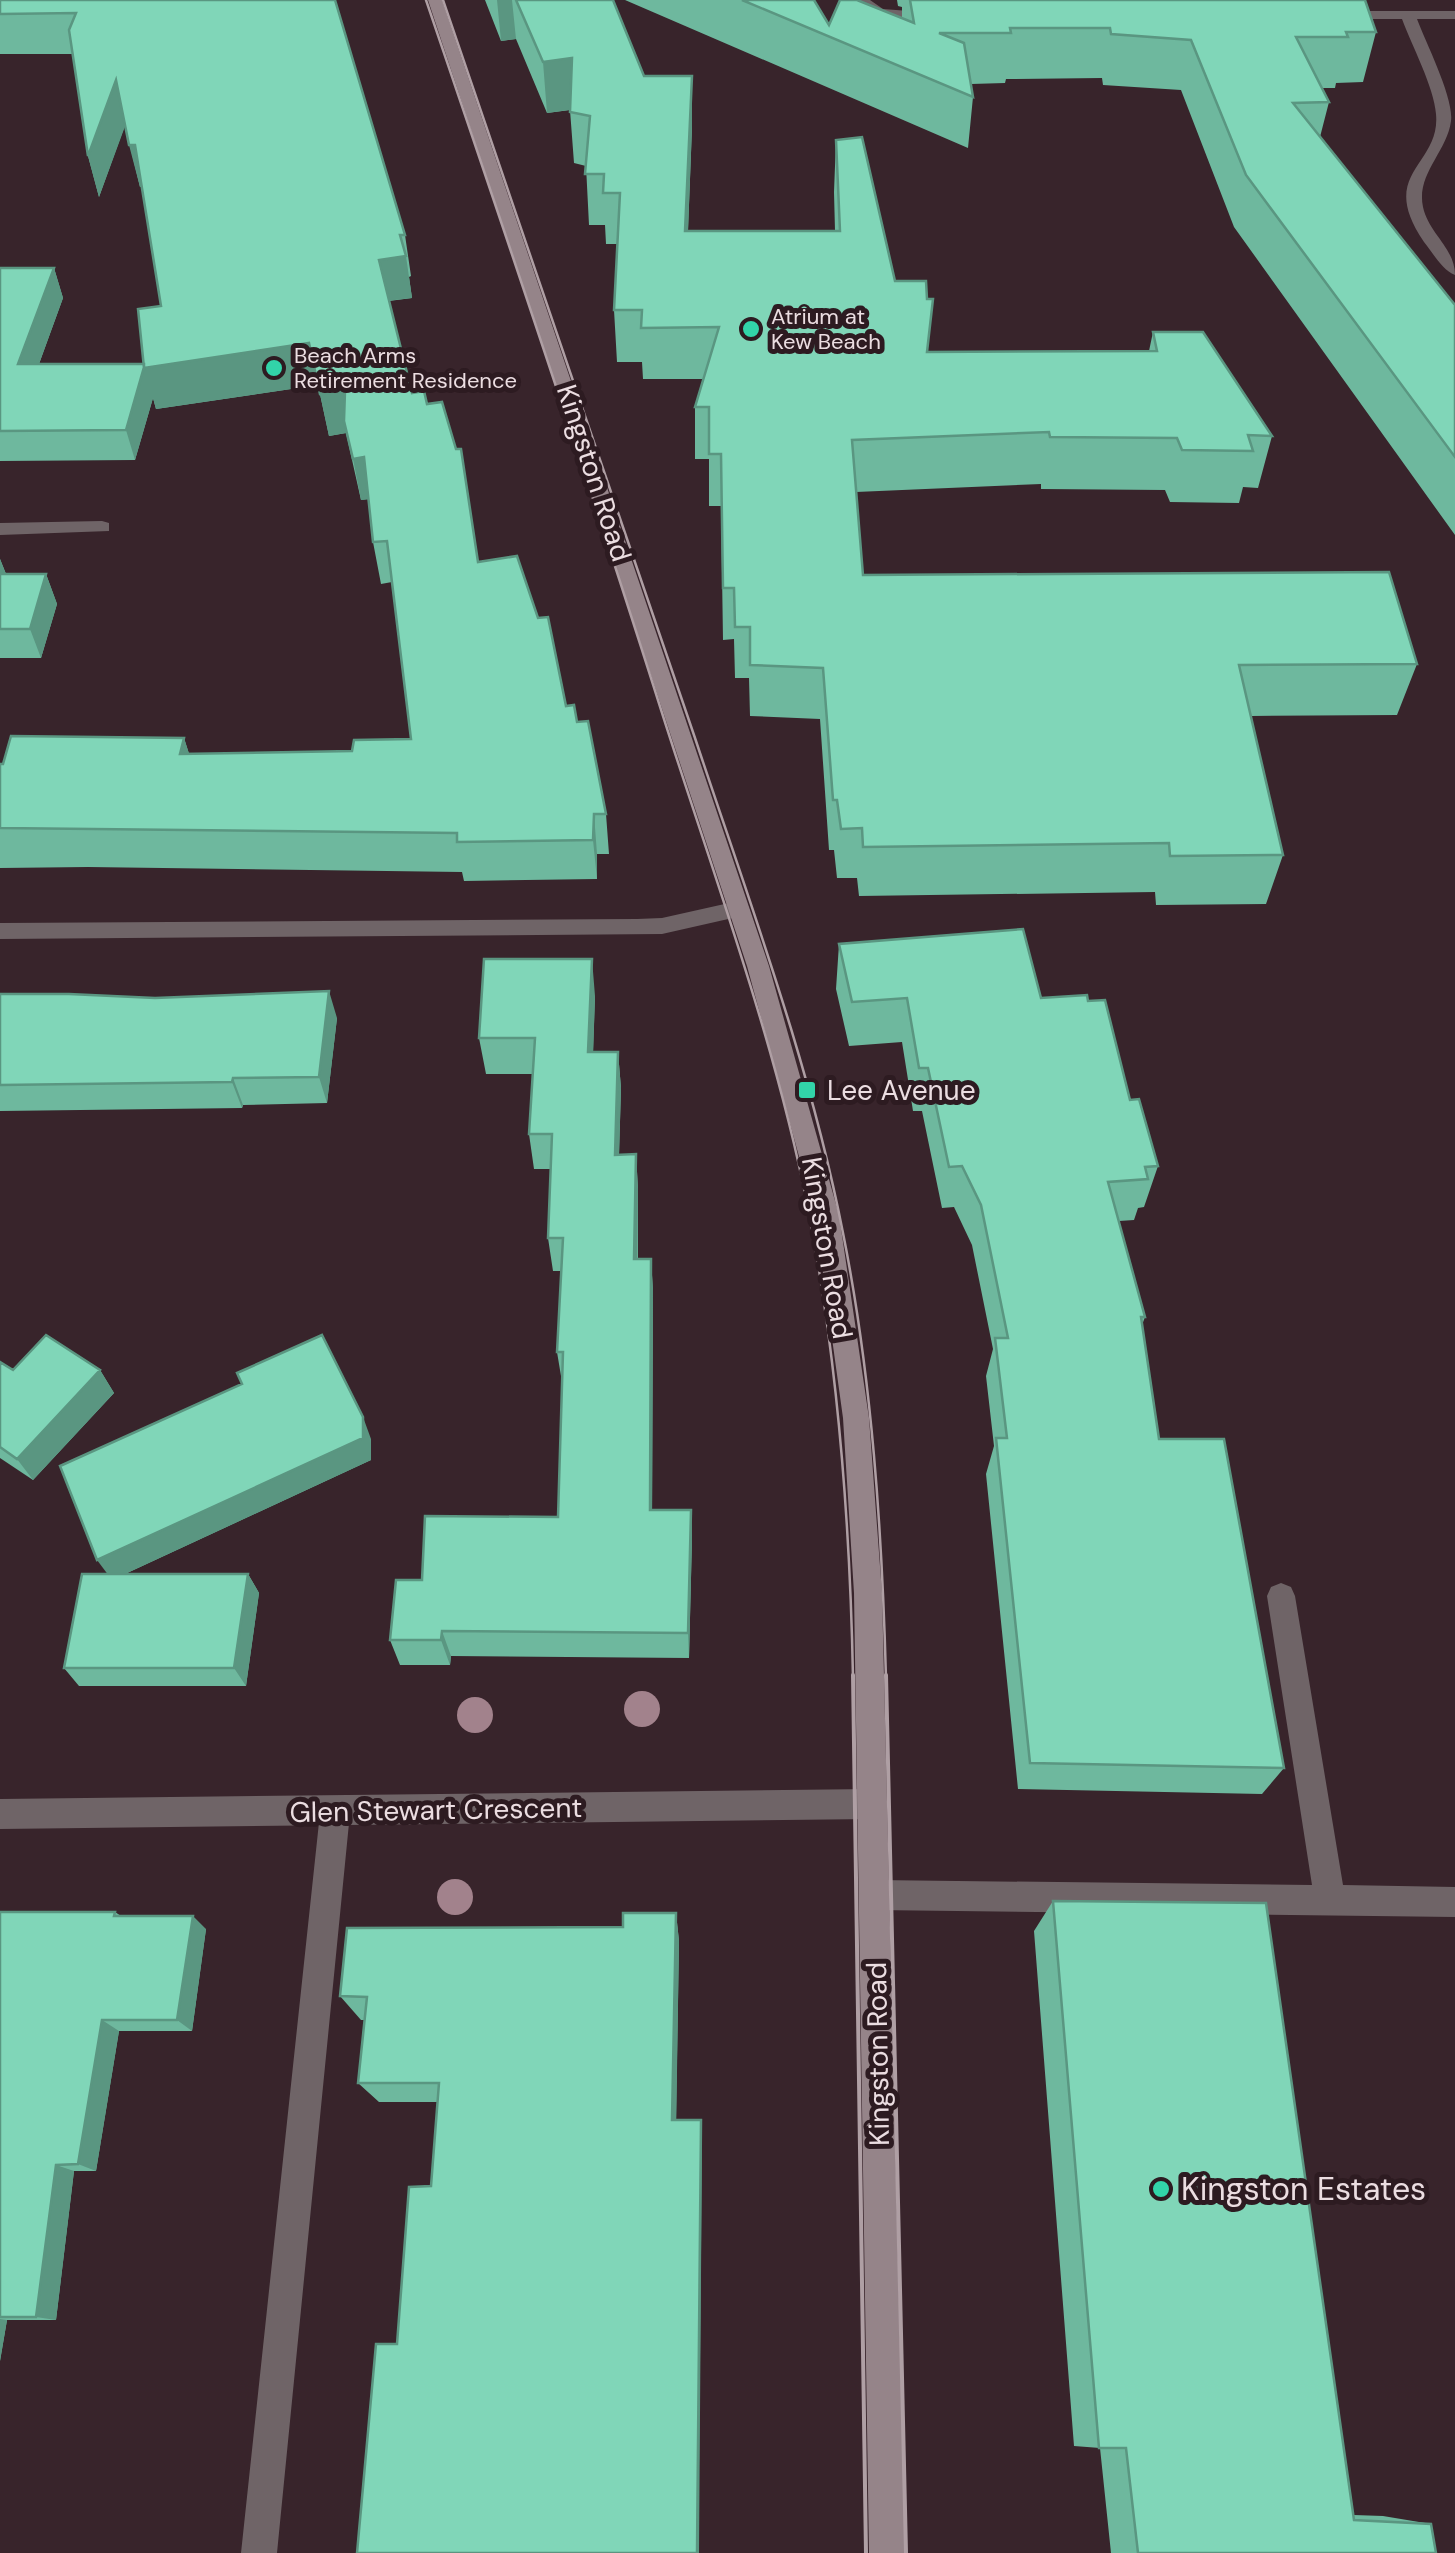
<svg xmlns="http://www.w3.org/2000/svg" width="1455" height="2553" viewBox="0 0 1455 2553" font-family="'DM Sans',sans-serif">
  <rect width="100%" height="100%" fill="#38242b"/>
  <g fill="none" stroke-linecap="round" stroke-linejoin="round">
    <!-- service -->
    <path fill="#6f6467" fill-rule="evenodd" d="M1281,1583L1291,1587L1295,1596L1343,1885L1455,1887V1917L875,1910L864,1906L860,1895L864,1884L875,1880L1312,1885L1267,1596L1271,1587Z
      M335,1798L345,1803L350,1813L277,2553H241L320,1813L325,1803Z"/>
    <!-- minor -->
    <path fill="#6f6467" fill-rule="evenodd" d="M854,0H870L883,9L935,13L942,17L935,21L874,16Z
      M1455,11V19H1417C1426,43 1454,98 1451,121C1447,152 1416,174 1423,207C1429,234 1455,248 1455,275C1442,270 1433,253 1424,242C1376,172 1441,166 1436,114C1434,87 1412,46 1402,19H1340L1333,15L1340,11Z
      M102,521L109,523V531L0,535V523Z
      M738,901L749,909L746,915L662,934L0,939V923L637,919L662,918Z
      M872,1789L882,1794L887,1804L882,1814L872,1819L0,1829V1799Z"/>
    <!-- secondary -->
    <path fill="#958489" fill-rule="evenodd" d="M428,0H442L769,966L839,1215L869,1418L882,1593L905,2553H869L854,1593L843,1418L815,1215L747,966Z"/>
    <!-- tram-far1 -->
    <path stroke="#af9fa4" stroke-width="2.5" d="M426,0C505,232 583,464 657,697C710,866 774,1035 808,1208C838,1363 850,1520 853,1678
      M443,0C529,245 613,491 695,738C749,901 810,1064 843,1233C872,1378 882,1530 886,1678"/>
    <!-- tram -->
    <path stroke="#af9fa4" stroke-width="4" d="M853,1675L866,2553
      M886,1675L906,2553"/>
  </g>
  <!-- trees -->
  <g fill="#a2828c">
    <circle cx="642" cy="1709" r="18"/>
    <circle cx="475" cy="1715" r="18"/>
    <circle cx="455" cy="1897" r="18"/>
  </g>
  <!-- wall -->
  <path fill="#6eb89e" d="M0,0H335L405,235L411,276L409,277L412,298L389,301L412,393L427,404L478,562L577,722L606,814L609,854H597V879L464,881L462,872L88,867L0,868V764L184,738L189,754L352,751L411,739L392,582L381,584L373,542L368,499L361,500L346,433L329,436L318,385L156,409L153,398L135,460L0,461V268H54L63,298L39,364H144L161,306L142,186L140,187L125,125L99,197L88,156L73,54H0Z
    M485,0H613L644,76L692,127L688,231H835L834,192L836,140L895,281L928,352L1149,351L1153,332L1272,436L1258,488L1243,487L1239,503L1170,502L1165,490L1041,489V484L856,492L863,575L1417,664L1397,715L1251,716L1283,855L1266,904L1156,905L1155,892L859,896L857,878H837L834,850H829L820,719L750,716L749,678H735L734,639L723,640L721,506H709V459H695V407L703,379H643L642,362H617L614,310L617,244H606L605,225H589L586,166L574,163L570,110L547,113L516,39L501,41Z
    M625,0H814L829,25L902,18V7L898,6L897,0H1365L1376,32L1363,82L1336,83L1335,88H1321L1329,102L1320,137L1455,305V535L1234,227L1181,90L1103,85L1102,78L1006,79L1005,83L971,84L973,97L968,148Z
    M0,559L6,574H46L57,604L41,658H0Z
    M839,944L1041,998L1088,1001L1158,1166L1144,1207L1138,1208L1134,1220L1119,1221L1145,1317L1142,1325L1159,1439L1284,1768L1262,1794L1018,1789L986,1474L994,1446L986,1376L993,1349L972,1245L954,1207L942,1208L922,1111H913L902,1042L849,1046L836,989Z
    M0,994L337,1018L327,1103L243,1105L242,1108L0,1111Z
    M595,996L593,1052H618L621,1088L619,1155L636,1154L638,1189V1259H651L653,1291L652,1510H691L692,1538L689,1658L451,1656L450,1665H400L390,1640L422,1580L558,1517L562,1382L557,1352L562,1271H553L548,1238L551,1169H534L529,1134L533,1074H486L479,1038Z
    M0,1362L13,1370H100L114,1393L33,1480L0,1458Z
    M371,1439V1460L125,1574H248L259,1593L246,1686H79L64,1668L107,1574Z
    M1053,1901L1354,2515L1383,2516L1431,2524L1436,2553H1111L1100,2448L1074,2446L1034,1931Z
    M0,1912H115L121,1916L206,1929L192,2031H119L96,2171H74L56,2320H7L0,2361Z
    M676,1913L679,1941L676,2120H701L702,2137L397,2344L431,2186L437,2102H379L358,2083L364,2020H361L340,1996Z"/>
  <!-- shaded-wall -->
  <path fill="#5a9681" d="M497,0H512L516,39L501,41Z
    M572,58L576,109L547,113L543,62Z
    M692,76V127L686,283L685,231Z
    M116,80L127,121L99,197L88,156Z
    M129,145H135L146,186L140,187Z
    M406,256L412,298L386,301L379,260Z
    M54,268L63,298L28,394L18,364Z
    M309,343L318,385L156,409L153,398L135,460L126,430L145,364Z
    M345,391L346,433L329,436L320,394Z
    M364,457L371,499L361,500L353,459Z
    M0,559L8,579L0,603Z
    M46,574L57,604L41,658L30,629Z
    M184,738L197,778L180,754Z
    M594,814L597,854V879L593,840Z
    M592,959L595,996L592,1088L588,1052Z
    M329,991L337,1018L327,1103L319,1077Z
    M618,1052L621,1088L618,1189L615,1155Z
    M233,1078L243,1105L242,1108L232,1082Z
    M636,1154L638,1189L637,1291L634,1259Z
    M651,1259L653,1291L652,1538L650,1510Z
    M100,1370L114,1393L33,1480L17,1459Z
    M363,1417L371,1439V1460L112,1580L97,1560Z
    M691,1510L692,1538L689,1658L688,1633Z
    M248,1574L259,1593L246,1686L234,1668Z
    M442,1631L451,1656L450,1665L441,1640Z
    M676,1913L679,1941L676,2137L672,2120Z
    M193,1916L206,1929L192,2031L177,2020Z
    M102,2020L119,2031L96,2171L78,2164Z
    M701,2120L702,2137L699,2553H697Z
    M56,2165L74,2171L56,2320L36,2317Z
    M0,2319L7,2320L0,2361Z"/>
  <!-- building -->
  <path fill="#80d6b8" stroke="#5a9681" stroke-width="2.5" d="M0,0H335L405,235H400L406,256L379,260L412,393L424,391L427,404L442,402L456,449H461L478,562L517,556L538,618L548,617L566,706L574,705L577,722L588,721L606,814H594L593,840L457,842V833L0,828V764H3L11,736L184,738L180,754L352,751L354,740L411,739L387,541L373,542L364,457L353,459L344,421L345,391L320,394L309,343L144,368L138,309L161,306L135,145H129L116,80L88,156L69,30L76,13L0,14Z
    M516,0H613L644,76H692L685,231H840L836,140L862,137L895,281H926L927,299H933L927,352L1157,351L1153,332H1203L1272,436L1248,435L1253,451L1182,450L1177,438L1050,437L1049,432L852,440L863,575L1389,572L1417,664L1239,665L1283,855L1170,856L1169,843L863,847L862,828L841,829L837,800H833L823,668L750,665V627H735L734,588H723L721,454H709V407H695L719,327L641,328L642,310H614L620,193H603L604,174H585L590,116L570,112L572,58L543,62Z
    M742,0H814L829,25L840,0H857L914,23L910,0H1365L1376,32H1346L1348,37H1296L1329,102L1293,103L1455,305V457L1246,175L1191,40L1111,34L1110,28H1010L1011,33H939L964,43L973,97Z
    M0,268H54L18,364H144V367L126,430L0,431Z
    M0,574H46L30,629H0Z
    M1023,929L1041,998L1087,995L1088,1001L1105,1000L1130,1100L1139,1099L1158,1166L1145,1167L1148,1179L1108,1182L1145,1317H1141L1159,1439H1224L1284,1768L1030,1763L996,1438H1007L995,1338H1008L981,1205L962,1166L949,1167L928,1068H919L907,998L852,1002L839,944Z
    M484,959H592L588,1052H618L615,1155L636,1154L634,1259H651L650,1510H691L688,1633L442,1631L441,1640H390L396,1580H422L425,1516L558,1517L563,1352H557L563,1238H548L552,1134H529L535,1038H479Z
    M329,991L319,1077L233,1078L232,1082L0,1085V994H69L155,998Z
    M46,1335L100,1370L17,1459L0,1447V1362L13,1370Z
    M322,1335L363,1417V1438L97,1560L60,1466L242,1384L237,1373Z
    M82,1574H248L234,1668H64Z
    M1053,1901L1266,1903L1354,2520L1431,2524L1436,2553H1138L1126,2448H1099Z
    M0,1912H115L114,1916H193L177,2020H102L78,2164L56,2165L36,2317H0Z
    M623,1913H676L672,2120H701L697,2553H357L376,2344H397L409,2187L431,2186L439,2083H358L367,1997L340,1996L347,1928L623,1927Z"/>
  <!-- markers -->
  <g fill="#32d4a9" stroke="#2d1b21" stroke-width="4">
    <circle cx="751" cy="329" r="10"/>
    <circle cx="274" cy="368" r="10"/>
    <rect x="797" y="1080" width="20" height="20" rx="5"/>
    <circle cx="1161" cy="2189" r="10"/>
  </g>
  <g text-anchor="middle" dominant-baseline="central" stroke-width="10" stroke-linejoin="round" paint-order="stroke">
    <!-- far-poi labels -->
    <g font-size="22" fill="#ebdde1" stroke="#2d1b21" text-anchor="start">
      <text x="771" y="316">Atrium at<tspan x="771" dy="25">Kew Beach</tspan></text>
      <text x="294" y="355">Beach Arms<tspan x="294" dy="25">Retirement Residence</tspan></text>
    </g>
    <!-- street labels -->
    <g font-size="28" fill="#ebdde1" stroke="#2d1b21">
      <text transform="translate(594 473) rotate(72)">Kingston Road</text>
      <text transform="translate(827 1248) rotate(80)">Kingston Road</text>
      <text transform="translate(436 1810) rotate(-1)">Glen Stewart Crescent</text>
      <text transform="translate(878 2054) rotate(-91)">Kingston Road</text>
    </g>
    <!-- poi labels -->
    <g font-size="28" fill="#ebdde1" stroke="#2d1b21" text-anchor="start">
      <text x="827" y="1090">Lee Avenue</text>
    </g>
    <!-- near-poi labels -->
    <g font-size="32" fill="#ebdde1" stroke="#2d1b21" text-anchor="start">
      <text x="1181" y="2189">Kingston Estates</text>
    </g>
  </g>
</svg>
